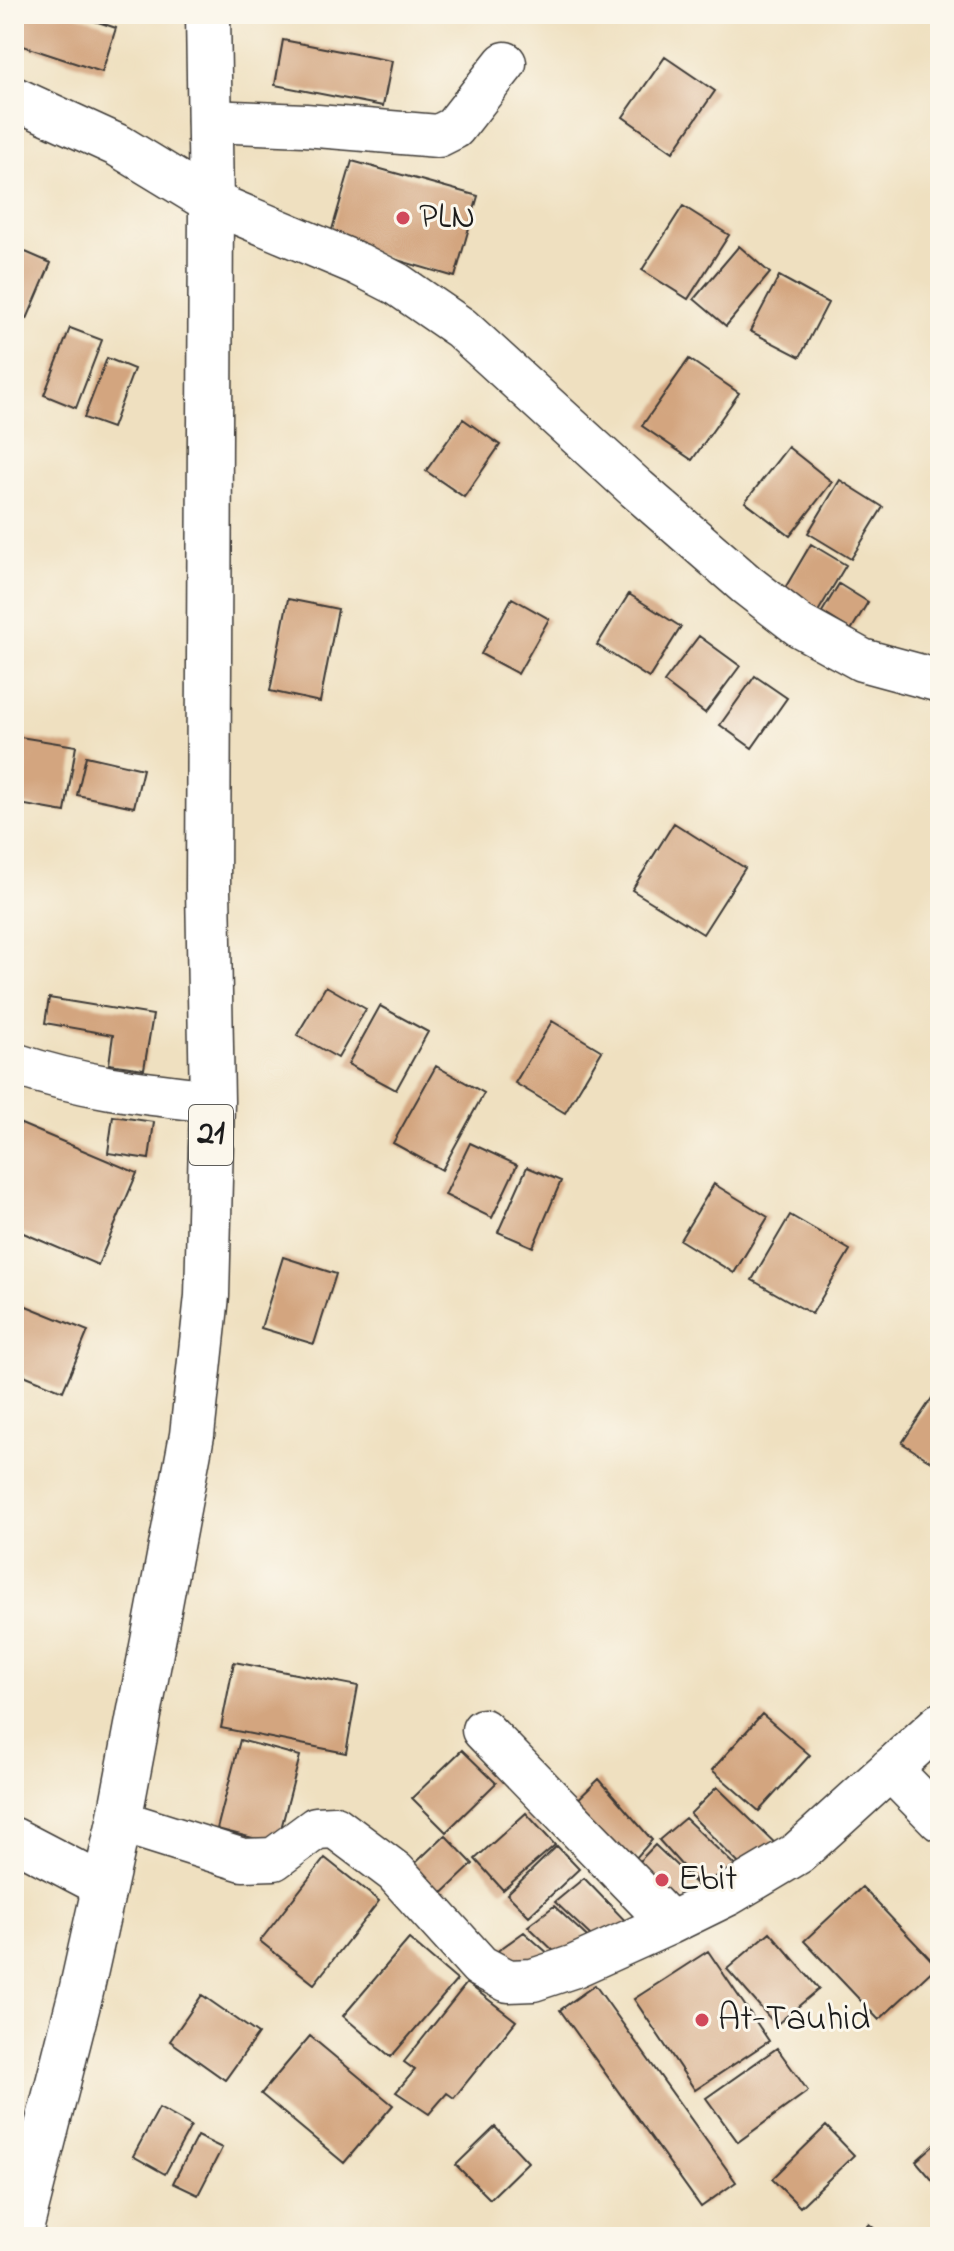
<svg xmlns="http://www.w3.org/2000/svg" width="954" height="2251" viewBox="0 0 954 2251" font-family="'Indie Flower',sans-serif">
  <rect width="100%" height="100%" fill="#fbf7ec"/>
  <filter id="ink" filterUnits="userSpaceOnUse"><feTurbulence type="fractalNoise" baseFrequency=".0125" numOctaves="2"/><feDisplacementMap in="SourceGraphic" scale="16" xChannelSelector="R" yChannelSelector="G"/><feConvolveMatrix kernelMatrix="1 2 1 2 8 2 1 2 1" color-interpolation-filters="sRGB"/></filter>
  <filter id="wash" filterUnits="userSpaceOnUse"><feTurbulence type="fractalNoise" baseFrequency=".006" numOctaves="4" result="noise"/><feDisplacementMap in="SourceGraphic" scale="32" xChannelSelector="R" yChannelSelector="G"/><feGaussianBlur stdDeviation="1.8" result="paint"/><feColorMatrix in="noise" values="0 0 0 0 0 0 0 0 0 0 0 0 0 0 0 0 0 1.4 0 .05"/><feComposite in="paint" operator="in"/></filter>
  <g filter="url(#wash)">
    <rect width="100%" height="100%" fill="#efe0c0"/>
    <g id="blocks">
      <!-- building -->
      <path fill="#d3a57f" d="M20,14H74L116,28L102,72L14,43V34Z
        M283,40L392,61L383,106L275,85Z
        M665,57L715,91L673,152L623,117Z
        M352,161L478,196L455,277L329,240Z
        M683,206L729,235L688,299L642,270Z
        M739,246L770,273L726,326L694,299Z
        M14,247L51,263L27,319L14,314Z
        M779,276L828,303L800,357L750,331Z
        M70,328L102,340L76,408L44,395Z
        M107,358L134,369L112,428L84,418Z
        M689,359L739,393L692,460L642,426Z
        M463,419L500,445L464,497L426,471Z
        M788,447L832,482L790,536L745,502Z
        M840,480L883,507L851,559L808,533Z
        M811,544L846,565L813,620L778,600Z
        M839,584L868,602L851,630L822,612Z
        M629,594L681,627L649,678L597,645Z
        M512,598L549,619L518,674L481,654Z
        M288,599L338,609L320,702L270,691Z
        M699,636L740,666L705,713L664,682Z
        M755,676L787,698L752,748L720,725Z
        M14,736L76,746L65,812L14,803Z
        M86,756L143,769L134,807L77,795Z
        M674,823L745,868L703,934L632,890Z
        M326,986L366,1009L338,1058L297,1035Z
        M49,998L153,1015L144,1069L109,1064L113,1035L45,1023Z
        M380,1006L428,1032L396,1090L348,1064Z
        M552,1021L602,1051L565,1113L515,1083Z
        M436,1066L484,1093L442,1170L393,1143Z
        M113,1116L154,1122L149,1159L108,1153Z
        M14,1121L137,1173L98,1265L14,1229Z
        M470,1143L517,1165L492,1218L445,1195Z
        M527,1167L561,1181L533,1247L498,1232Z
        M714,1184L768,1217L734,1273L680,1240Z
        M790,1215L850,1250L812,1314L752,1280Z
        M283,1257L336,1274L314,1344L261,1328Z
        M14,1301L88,1331L63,1391L14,1371Z
        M940,1386V1457L935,1464L902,1443Z
        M234,1662L358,1686L346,1753L221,1728Z
        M762,1714L810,1755L759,1811L712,1770Z
        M240,1740L300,1756L277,1844L217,1829Z
        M462,1750L496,1783L446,1832L412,1798Z
        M599,1779L652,1840L626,1869L568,1809Z
        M717,1787L783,1851L748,1873L690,1814Z
        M526,1813L555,1845L503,1890L475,1859Z
        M685,1818L745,1875L709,1896L659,1840Z
        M445,1835L473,1864L432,1903L404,1874Z
        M655,1845L697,1885L669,1914L627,1874Z
        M557,1846L579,1869L529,1916L507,1894Z
        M325,1858L379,1901L314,1984L260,1941Z
        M584,1878L634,1930L605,1949L555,1902Z
        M862,1887L937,1966L879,2020L804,1941Z
        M554,1906L597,1946L566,1963L528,1926Z
        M524,1932L559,1963L485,1960Z
        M770,1932L819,1989L776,2025L727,1969Z
        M409,1939L457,1980L391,2057L343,2016Z
        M708,1951L769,2041L695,2090L634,1999Z
        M467,1983L516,2021L454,2098L447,2093L429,2114L396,2092L415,2070L404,2062Z
        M595,1985L736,2182L701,2207L560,2010Z
        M202,1995L258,2034L225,2080L170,2041Z
        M310,2036L393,2105L344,2163L261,2094Z
        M777,2048L808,2091L738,2142L706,2098Z
        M159,2108L191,2126L165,2174L133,2156Z
        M826,2126L854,2155L800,2207L772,2179Z
        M495,2127L528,2162L490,2199L456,2165Z
        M197,2136L222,2148L198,2195L173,2183Z
        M940,2140V2189L916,2161Z
        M869,2224L884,2237H857Z"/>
    </g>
  </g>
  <g filter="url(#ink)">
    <use href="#blocks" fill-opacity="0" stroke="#3c3935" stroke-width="2"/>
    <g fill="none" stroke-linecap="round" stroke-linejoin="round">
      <defs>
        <path id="street" d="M14,98L119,146L211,202L358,264L397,284L461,328L637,489L747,585L800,626L862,660L940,681
          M209,121L305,125L438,136L454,128L505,63
          M14,1064C83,1087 140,1093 212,1101
          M483,1730L670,1923
          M890,1769L940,1820
          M119,1821L243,1860L274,1859L316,1828L335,1827L395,1872L480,1966L508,1981L533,1980L575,1966L670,1923L729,1894L798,1853L940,1724
          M14,1839L104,1886"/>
        <path id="highway" d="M19,2237L81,1992L119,1821L192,1435L207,1296L212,1101L208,888L211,202L208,14"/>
      </defs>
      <!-- street casing -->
      <use href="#street" stroke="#3c3935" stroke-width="45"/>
      <!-- highway casing -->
      <use href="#highway" stroke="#3c3935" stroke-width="47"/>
      <!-- street -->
      <use href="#street" stroke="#fff" stroke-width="42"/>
      <!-- highway -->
      <use href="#highway" stroke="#fff" stroke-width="44"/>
    </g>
  </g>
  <!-- markers -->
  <g fill="#d1495b" stroke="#fbf7ec" stroke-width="3">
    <circle cx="403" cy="218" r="8"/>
    <circle cx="662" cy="1880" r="8"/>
    <circle cx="702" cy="2020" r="8"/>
  </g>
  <g text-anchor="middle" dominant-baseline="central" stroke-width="6" stroke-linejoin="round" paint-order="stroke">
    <!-- shield labels -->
    <rect fill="#fbf7ec" stroke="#5f5e5a" stroke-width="2" x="189" y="1105" width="44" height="60" rx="6"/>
    <g font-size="34" font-weight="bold" fill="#1c1c1c">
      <text x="211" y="1135">21</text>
    </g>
    <!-- poi labels -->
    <g font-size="36" fill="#1c1c1c" stroke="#fbf7ec" text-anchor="start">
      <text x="419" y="218">PLN</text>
      <text x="678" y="1880">Ebit</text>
      <text x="718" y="2020">At-Tauhid</text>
    </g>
  </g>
  <!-- margin -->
  <rect width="954" height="2251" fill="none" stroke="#fbf7ec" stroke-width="48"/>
</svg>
